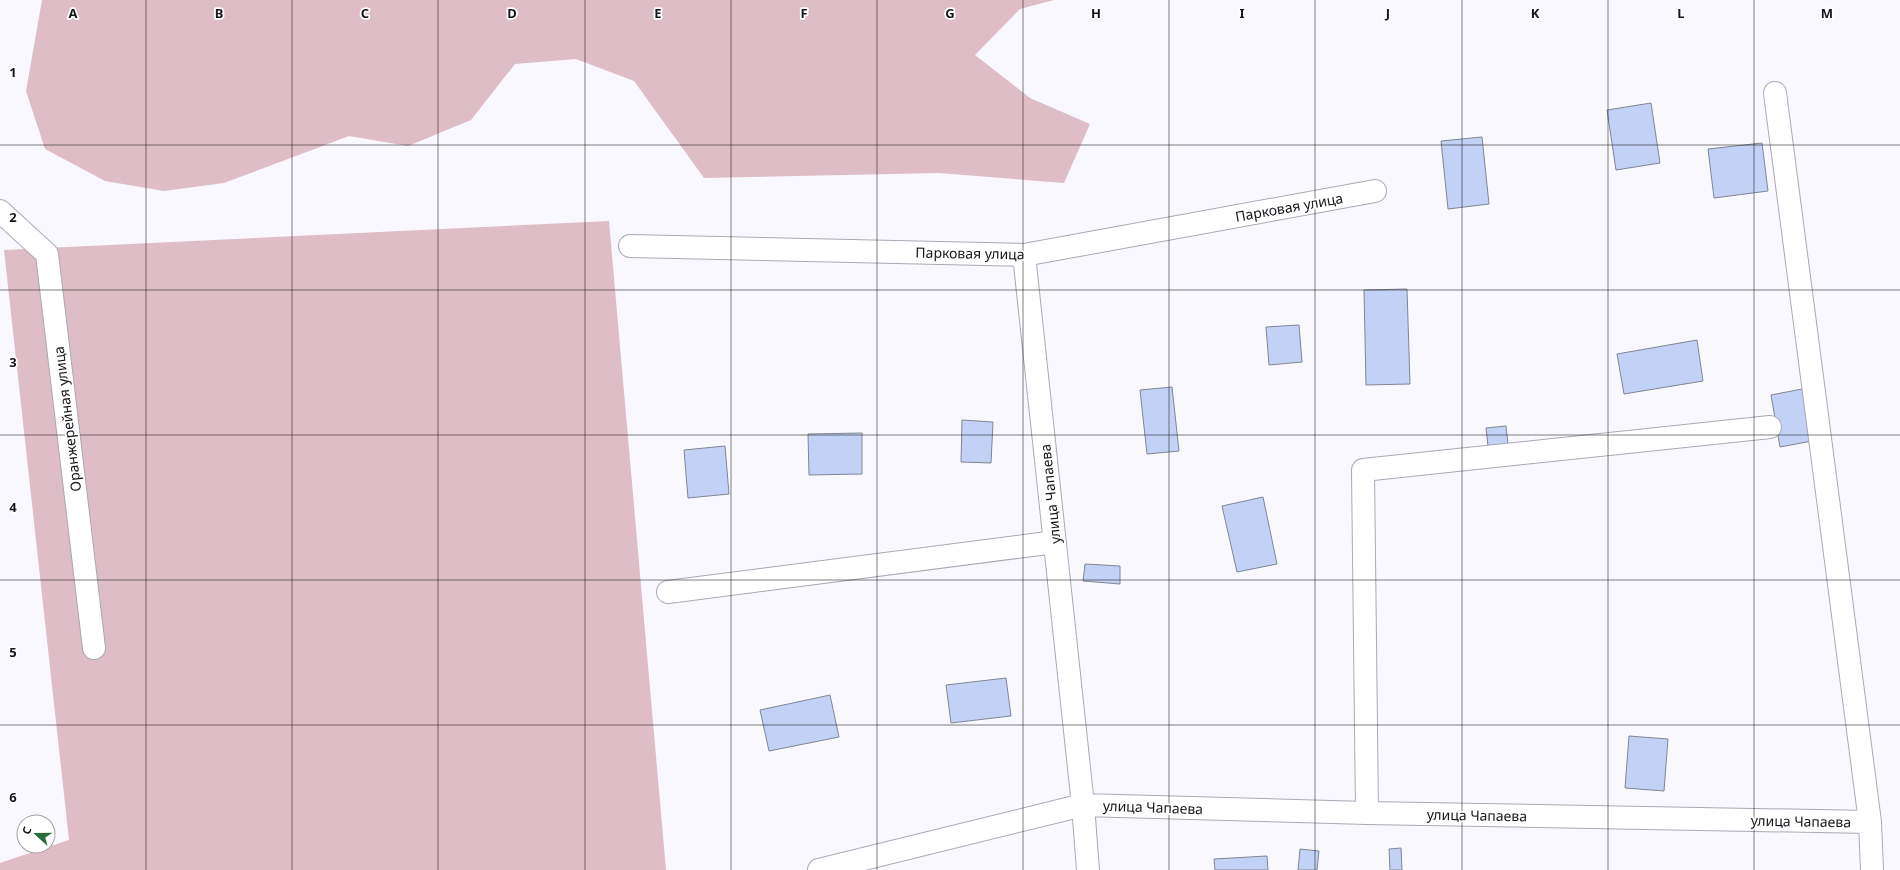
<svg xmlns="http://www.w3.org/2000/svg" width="1900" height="870" viewBox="0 0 1900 870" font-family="'Noto Sans',sans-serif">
  <rect width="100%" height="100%" fill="#f9f8fe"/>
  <!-- green -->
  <path fill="#dfbdc6" d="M42,0H1054L1020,9L975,55L1030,98L1090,124L1064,183L939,173L704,178L634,81L576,59L515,64L471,120L408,146L349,136L224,183L164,191L105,181L45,149L26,91Z
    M609,221L666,870H0V863L69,840L4,250Z"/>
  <!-- building -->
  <path fill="#c3d1f7" stroke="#818695" d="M1651,103L1660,163L1616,170L1607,110Z
    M1482,137L1489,204L1448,209L1441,141Z
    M1762,143L1768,191L1714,198L1708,149Z
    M1407,289L1410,384L1366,385L1364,290Z
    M1299,325L1302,362L1269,365L1266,327Z
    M1697,340L1703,381L1624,394L1617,354Z
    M1172,387L1179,451L1147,454L1140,390Z
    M1802,389L1812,441L1780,447L1771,395Z
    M962,420L993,422L991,463L961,462Z
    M1506,426L1508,444L1488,446L1486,428Z
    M862,433V474L809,475L808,434Z
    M725,446L729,494L688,498L684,450Z
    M1263,497L1277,564L1237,572L1222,506Z
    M1085,564L1120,566V584L1083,581Z
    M1006,678L1011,716L951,723L946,685Z
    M830,695L839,737L769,751L760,710Z
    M1629,736L1668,739L1664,791L1625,788Z
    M1401,848L1402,870H1390L1389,849Z
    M1300,849L1319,851L1317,870H1298Z
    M1267,856L1268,870H1215L1214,859Z"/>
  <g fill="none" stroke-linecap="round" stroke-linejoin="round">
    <defs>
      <path id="minor" d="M1775,93L1870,822L1872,870
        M0,211L47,254L94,648
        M630,246L1024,255L1375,191
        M1024,255L1083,805L1088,870
        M668,592L1055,542
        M1367,813L1363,470L1770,427
        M819,870L1083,805L1367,813L1870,822"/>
    </defs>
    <!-- minor casing -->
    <use href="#minor" stroke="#aca8b7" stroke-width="24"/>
    <!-- minor -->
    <use href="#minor" stroke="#fff" stroke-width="22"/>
  </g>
  <!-- grid -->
  <path fill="none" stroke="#17151b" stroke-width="1" stroke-opacity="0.55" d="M146,0V870M292,0V870M438,0V870M585,0V870M731,0V870M877,0V870M1023,0V870M1169,0V870M1315,0V870M1462,0V870M1608,0V870M1754,0V870M0,145H1900M0,290H1900M0,435H1900M0,580H1900M0,725H1900"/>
  <g text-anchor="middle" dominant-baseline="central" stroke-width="3.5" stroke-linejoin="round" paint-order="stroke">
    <!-- street labels -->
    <g font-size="14" fill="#17151b" stroke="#fff">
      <text transform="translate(1289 207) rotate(-10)">Парковая улица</text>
      <text transform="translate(970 253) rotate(1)">Парковая улица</text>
      <text transform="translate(67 419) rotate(-97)">Оранжерейная улица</text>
      <text transform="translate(1050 494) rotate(-96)">улица Чапаева</text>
      <text transform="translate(1153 807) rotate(2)">улица Чапаева</text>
      <text transform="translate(1477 815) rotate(1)">улица Чапаева</text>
      <text transform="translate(1801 821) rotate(1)">улица Чапаева</text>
    </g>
  </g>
  <g font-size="13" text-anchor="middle" font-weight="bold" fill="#17151b" stroke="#fff" stroke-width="3.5" stroke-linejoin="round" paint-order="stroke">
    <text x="73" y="18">A</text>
    <text x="219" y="18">B</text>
    <text x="365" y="18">C</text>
    <text x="512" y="18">D</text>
    <text x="658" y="18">E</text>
    <text x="804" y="18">F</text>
    <text x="950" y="18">G</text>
    <text x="1096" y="18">H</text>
    <text x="1242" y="18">I</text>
    <text x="1388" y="18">J</text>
    <text x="1535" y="18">K</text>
    <text x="1681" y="18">L</text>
    <text x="1827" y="18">M</text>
    <text x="13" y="77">1</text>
    <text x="13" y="222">2</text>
    <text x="13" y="367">3</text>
    <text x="13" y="512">4</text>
    <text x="13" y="657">5</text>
    <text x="13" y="802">6</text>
  </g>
  <!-- north arrow -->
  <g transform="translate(36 834) rotate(291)"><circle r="19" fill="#ffffff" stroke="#a2a1a4"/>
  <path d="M0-3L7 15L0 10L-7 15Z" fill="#296e3a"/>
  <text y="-6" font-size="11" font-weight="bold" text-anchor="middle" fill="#17151b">С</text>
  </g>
</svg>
